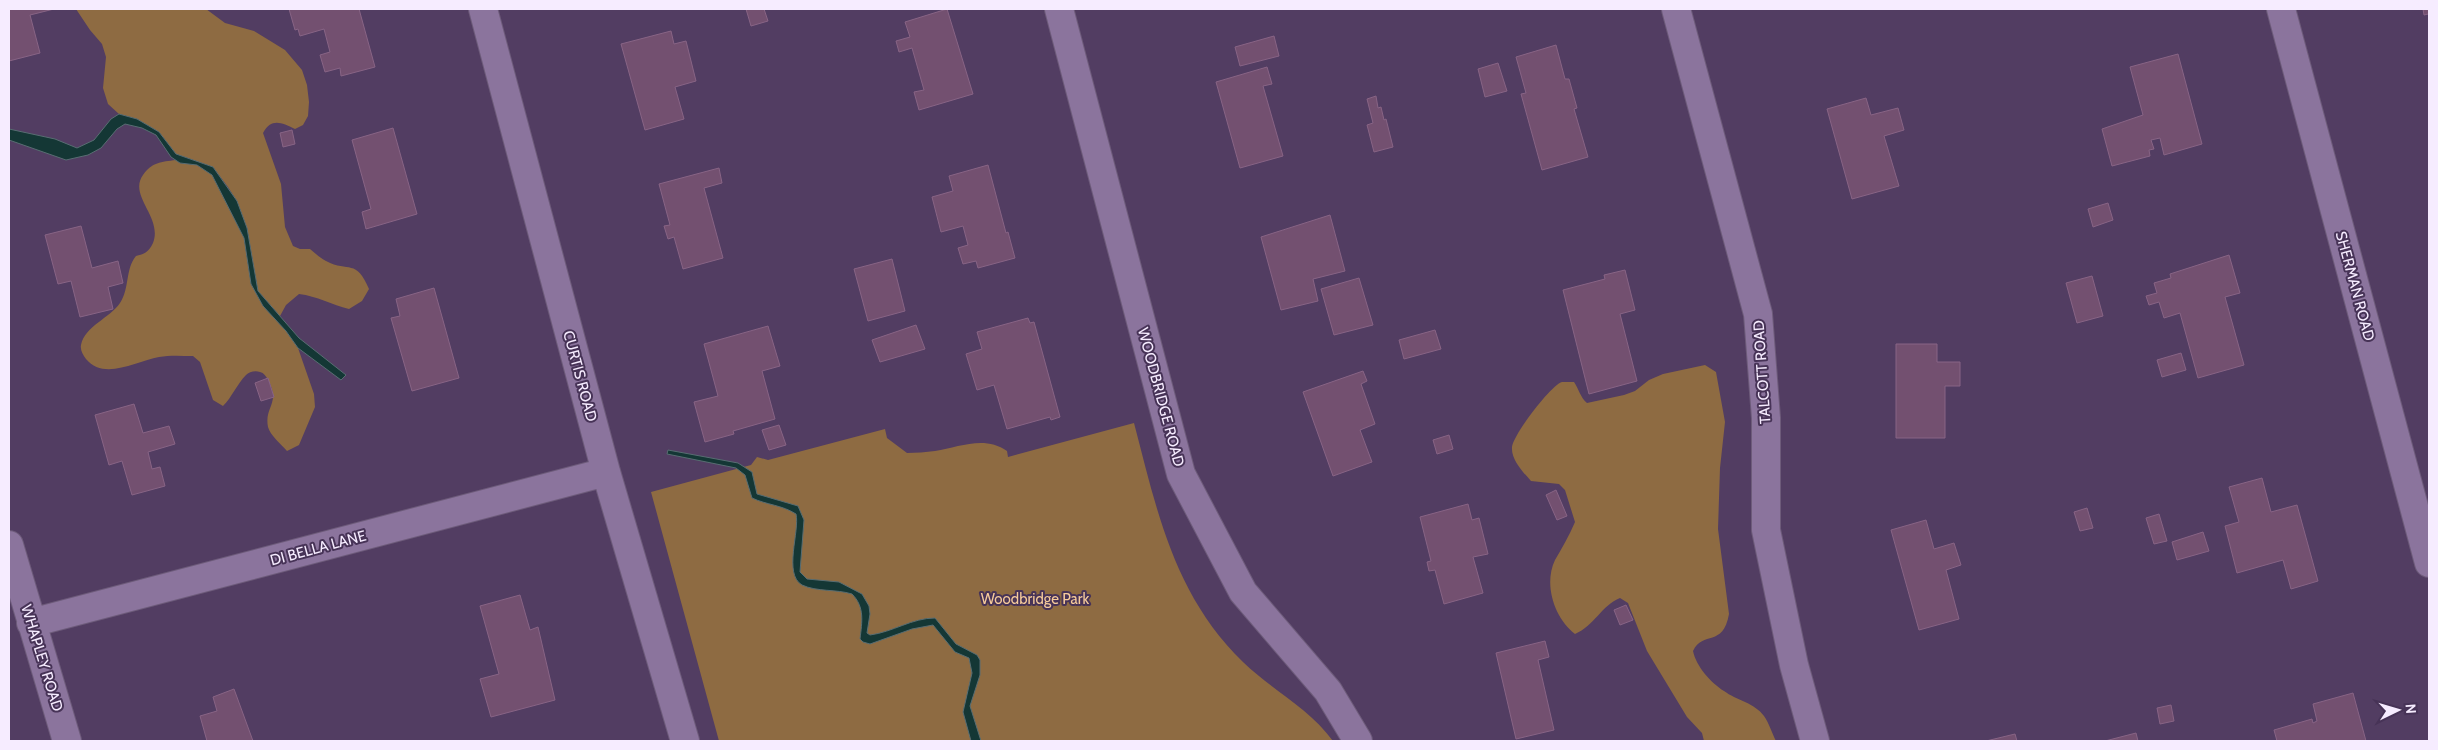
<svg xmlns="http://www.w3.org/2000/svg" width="2438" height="750" viewBox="0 0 2438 750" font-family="Cabin,sans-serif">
  <rect width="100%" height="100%" fill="#523d62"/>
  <!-- green -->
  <path fill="#8e6b42" d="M76,9H206L225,23L254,31L285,50L302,70L307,85L309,102L308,116L303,125L295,129C281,122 271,118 263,133L281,184L285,227L293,246L300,249H310C315,253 320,258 326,261C349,273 356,258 369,289L362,301L349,309C332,305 317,296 299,294L286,305L280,316L258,291L247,228L237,201L228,187L213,167L176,154L159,132L137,119L119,114L108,104L103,88L106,57L102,44L90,30Z
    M176,160L180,163L197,165L212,175L244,238L251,284L263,306L286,331L298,348L314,394L315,407L299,445L287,451C281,444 270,435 268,427C264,406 281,404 268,380C266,376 264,373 260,372C255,370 249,372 246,375C237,384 232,397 223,406L213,400L200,362L193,356C182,356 170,355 159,357C137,361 104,381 86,359C83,355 80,350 81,345C85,326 110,318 120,303C130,288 125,269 136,256C144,254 149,252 153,243C163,217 128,196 143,175C152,162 161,162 176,160Z
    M1705,365L1716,372L1725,422L1720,468L1718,529L1729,614C1723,648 1703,630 1693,651C1696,666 1711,683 1724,691C1736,700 1755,703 1764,716C1769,723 1772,733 1776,741H1704L1702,733L1687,717L1647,651L1628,603L1620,598C1602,605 1594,626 1575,634C1555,619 1543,585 1555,560C1562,548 1569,536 1575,522L1565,490L1559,484L1531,481C1523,472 1511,460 1512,447C1513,435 1551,385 1562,382C1566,382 1571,382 1574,382C1579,389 1580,397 1587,403L1624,395L1635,391L1649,380L1663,374Z
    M1134,423C1157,511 1174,595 1243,662C1272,690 1309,708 1333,741H719L651,492L751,465L757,457L768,460L885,429L887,438L907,453C916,453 926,452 935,451C959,447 985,435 1007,451L1008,457Z"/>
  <!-- water -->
  <path fill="#143735" stroke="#586d72" d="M119,114L137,119L159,132L176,154L213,167L237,201L247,228L258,291L299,338L346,375L341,380L298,348L286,331L263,306L251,284L244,238L212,175L197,165L180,163L171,157L156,135L142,128L125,124L117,129L101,148L88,155L66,160L9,140V129L55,139L77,148L94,140L111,119Z
    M668,450L738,463L752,472L757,494L798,506L804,520L800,572L807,579L839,582L862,594L869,606L870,614L867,633L870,635C893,632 912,618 935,618L956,644L977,655L980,660V675L970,706L981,741H971L963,712L972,673L969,658L955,652L933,625L912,629L870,644L863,642L860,639C862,622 865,607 852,594C836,589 817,592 802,585C783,574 800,531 796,514C782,505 767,505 752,498L745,475L736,468L667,454Z"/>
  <!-- building -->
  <path fill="#735070" stroke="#886485" d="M9,9H54L30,15L40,53L9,61Z
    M289,9H359L375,67L341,76L340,68L325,72L320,55L330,52L324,29L300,36L298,29L295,30Z
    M746,9H764L768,21L751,26Z
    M947,9L973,94L919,110L914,92L924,90L912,48L899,52L896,41L910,37L905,22Z
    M2423,9H2429V17L2428,14L2424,15Z
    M671,31L674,44L686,41L696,81L675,87L684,119L645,130L621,44Z
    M1274,36L1279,56L1240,66L1235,47Z
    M1556,45L1565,79H1569L1577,108L1574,109L1588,157L1542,170L1521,94L1526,93L1516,57Z
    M2178,54L2202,144L2164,155L2160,138L2151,140L2154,149L2149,150L2150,156L2112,166L2102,129L2143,115L2130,67Z
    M1498,63L1507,91L1485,97L1478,69Z
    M1267,67L1272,84L1263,86L1283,156L1240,168L1216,82Z
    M1376,96L1378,108L1381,107L1384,120L1386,119L1393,147L1374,152L1367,125L1373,123L1367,99Z
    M1866,98L1871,115L1898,108L1904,130L1884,136L1899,186L1852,199L1827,109Z
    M393,128L417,214L366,229L362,212L371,209L352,140Z
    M292,130L295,144L283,147L280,133Z
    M988,165L1006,233L1008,232L1015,258L978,268L976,261L963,264L958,248L968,245L963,226L941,232L932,197L953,191L949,176Z
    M719,168L722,183L704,188L723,258L683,269L674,237L668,239L664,226L670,225L659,184Z
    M2108,203L2113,220L2093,227L2088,209Z
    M1330,215L1345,271L1313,279L1318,301L1281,310L1261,237Z
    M81,226L92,268L118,261L123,283L108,287L113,309L80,317L71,281L58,284L45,235Z
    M2229,255L2240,293L2225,297L2244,365L2198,378L2180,313L2164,318L2159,302L2149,305L2146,296L2157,293L2154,283L2171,278L2170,274Z
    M892,259L905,311L868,321L854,269Z
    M1625,270L1635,310L1620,314L1637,381L1589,394L1563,290L1605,279L1604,275Z
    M2092,276L2103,316L2077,323L2066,283Z
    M1359,278L1373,325L1334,335L1321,289Z
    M434,288L459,378L412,391L391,318L400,316L396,299Z
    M1028,318L1030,323L1034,322L1060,417L1051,420L1050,417L1007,429L994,385L977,390L966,354L982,349L977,332Z
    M916,325L925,349L880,362L872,340Z
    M768,326L780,366L762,371L775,419L733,431L734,434L705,442L694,402L718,396L704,344Z
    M1435,330L1441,349L1404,359L1399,340Z
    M1896,344H1937V362H1960V386H1945V438H1896Z
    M2181,353L2186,370L2162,377L2157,360Z
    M1363,371L1367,381L1361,384L1375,424L1360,430L1372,462L1333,476L1303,392Z
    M268,378L274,397L261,401L255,383Z
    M134,404L143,433L169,426L175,444L148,452L152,469L160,467L165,486L132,495L122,461L109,465L95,415Z
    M779,425L786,445L769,450L762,430Z
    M1449,435L1453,449L1437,454L1433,440Z
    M2262,478L2271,512L2297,505L2318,581L2291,589L2283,560L2237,573L2225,526L2239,522L2229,487Z
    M1556,490L1567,516L1557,520L1546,495Z
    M1468,504L1472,520L1479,518L1488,554L1473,557L1483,593L1444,604L1435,570L1429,571L1427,562L1431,561L1420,517Z
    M2087,508L2093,528L2080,531L2074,512Z
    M2159,514L2167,541L2154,544L2146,518Z
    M1926,520L1934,549L1954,543L1961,565L1946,570L1959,619L1919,630L1891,530Z
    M2203,532L2209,551L2177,560L2172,542Z
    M520,595L530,630L538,627L555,700L491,717L480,679L499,674L480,606Z
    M1626,605L1633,620L1620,625L1614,610Z
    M1545,641L1549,657L1538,660L1554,730L1516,739L1496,653Z
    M234,689L253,741H207L200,716L217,711L213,697Z
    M2353,693L2366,741H2277L2274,730L2312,719L2313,723L2317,721L2313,704Z
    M2171,705L2174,721L2160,724L2157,708Z
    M2136,733L2138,741H2105Z
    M2015,734L2017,741H1986Z"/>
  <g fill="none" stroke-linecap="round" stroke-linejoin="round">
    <defs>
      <path id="minor" d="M483,9L606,472L685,741
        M1059,9L1181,474L1243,592L1328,691L1358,741
        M1676,9L1758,314L1766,418V530L1794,665L1815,741
        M2281,9L2429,563
        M9,545L67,741
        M31,623L606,472"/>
    </defs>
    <!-- minor casing -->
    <use href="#minor" stroke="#6d5b7a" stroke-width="30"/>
    <!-- minor -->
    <use href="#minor" stroke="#8b749d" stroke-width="28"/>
  </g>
  <g text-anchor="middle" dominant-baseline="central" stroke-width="4" stroke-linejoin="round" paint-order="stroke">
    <!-- street labels -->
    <g font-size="15" fill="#f6ecff" stroke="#473357">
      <text transform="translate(2355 286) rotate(75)">SHERMAN ROAD</text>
      <text transform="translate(1762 372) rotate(-94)">TALCOTT ROAD</text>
      <text transform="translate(580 376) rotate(75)">CURTIS ROAD</text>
      <text transform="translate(1161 397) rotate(75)">WOODBRIDGE ROAD</text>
      <text transform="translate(318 548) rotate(-15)">DI BELLA LANE</text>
      <text transform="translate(42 658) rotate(73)">WHAPLEY ROAD</text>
    </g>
    <!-- park labels -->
    <g font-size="15" fill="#f6cb9b" stroke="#473357">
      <text x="1035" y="599">Woodbridge Park</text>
    </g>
  </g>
  <!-- border -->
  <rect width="2438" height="750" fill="none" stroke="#f6ecff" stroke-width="20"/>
  <!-- north arrow -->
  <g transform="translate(2398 710) rotate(85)" stroke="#473357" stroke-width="4" paint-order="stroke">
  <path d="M0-4L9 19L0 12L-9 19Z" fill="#f6ecff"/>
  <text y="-8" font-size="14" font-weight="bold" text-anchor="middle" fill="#f6ecff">N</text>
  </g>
</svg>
